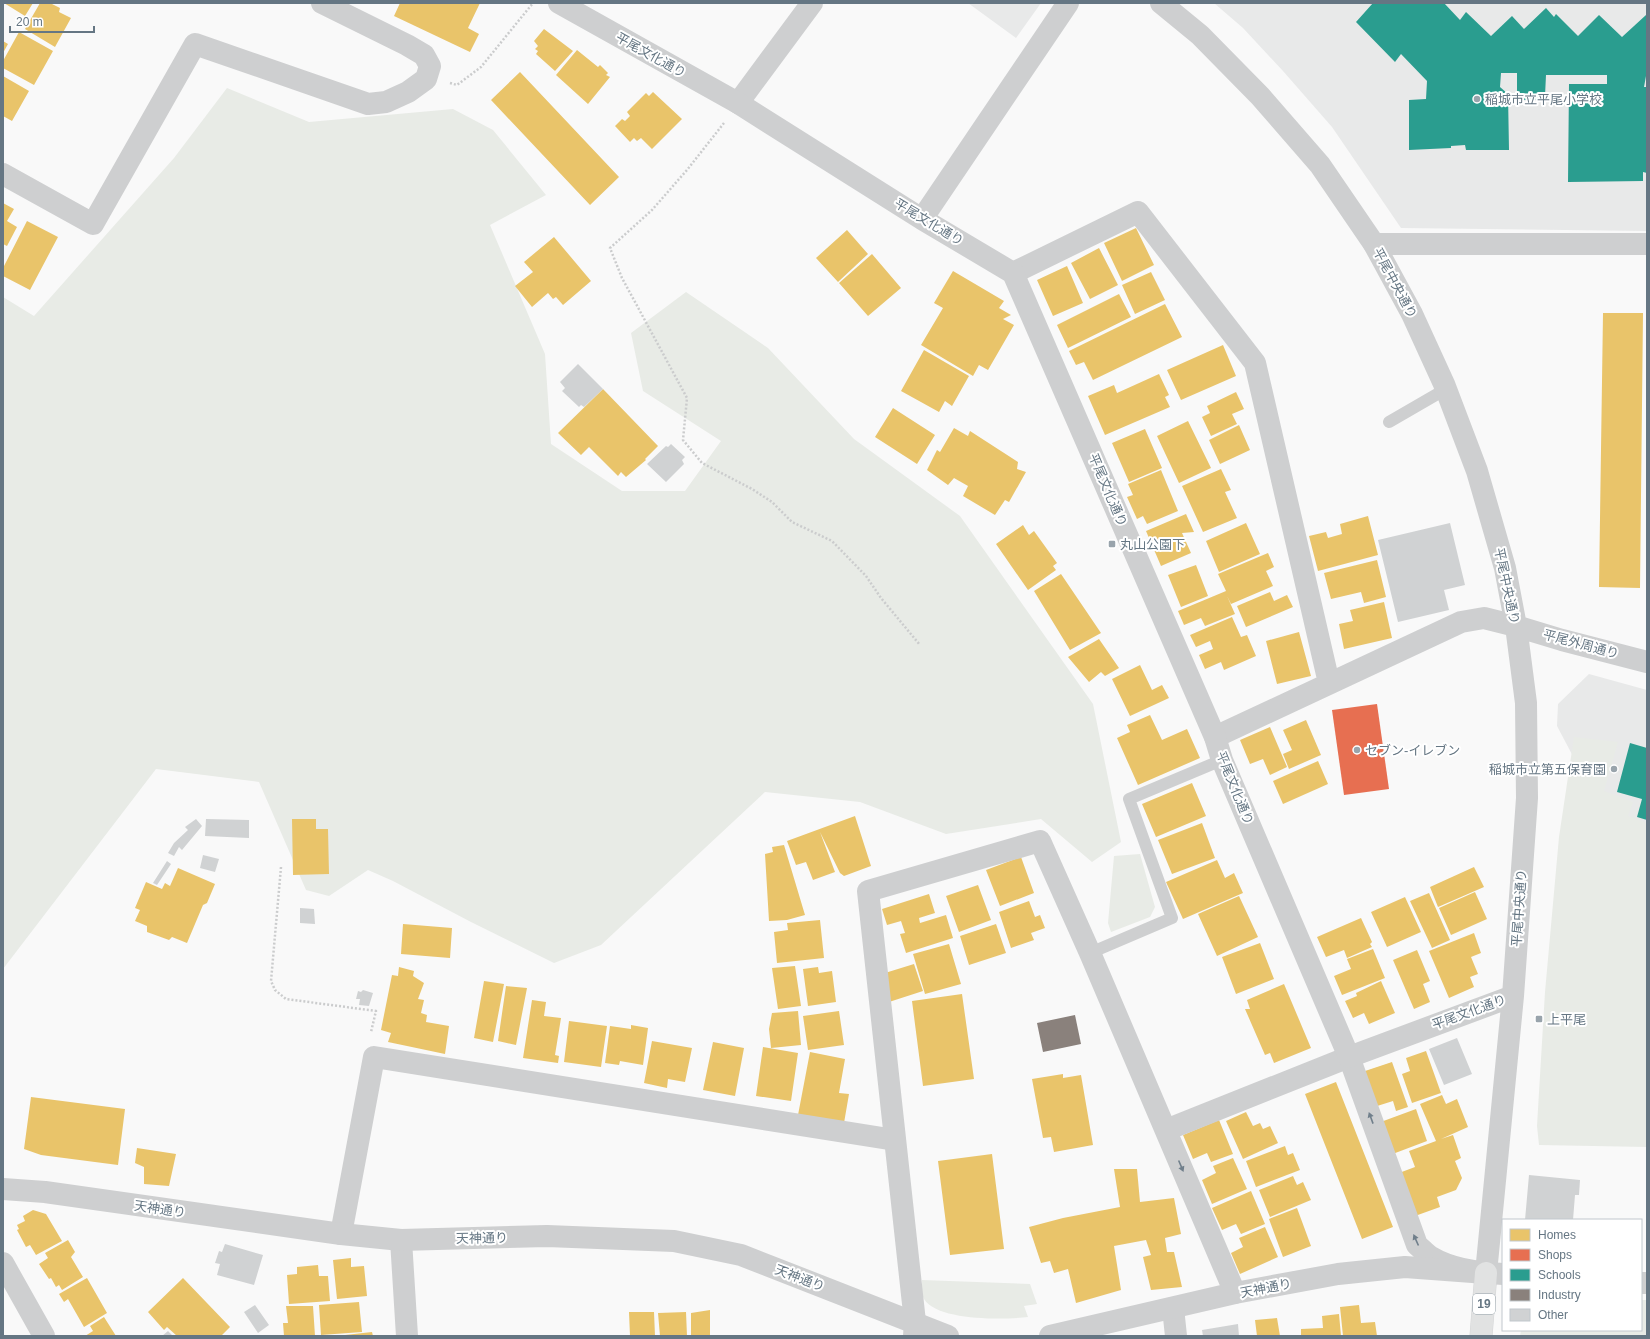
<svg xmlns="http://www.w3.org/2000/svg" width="1650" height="1339" viewBox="0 0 1650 1339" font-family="Arial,'Noto Sans JP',sans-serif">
  <rect width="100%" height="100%" fill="#f9f9f9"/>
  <!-- built -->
  <path fill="#e8e9e9" d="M968,3H1041L1016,38Z
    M1214,3H1647V231L1401,228L1332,127L1283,71L1243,28Z
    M1589,674L1647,690V841L1603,813L1557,726L1558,704Z"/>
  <!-- green -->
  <path fill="#e8ebe6" d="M227,88L309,122L453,109L493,130L546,195L490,225L545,354L551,444L622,491H685L721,441L643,391L631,333L686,292L768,348L854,439L960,516L1093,704L1121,842L1092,862L1041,819L946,834L860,802L765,792L601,945L554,963L471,922L393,881L368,870L329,896L306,890L259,782L156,769L3,969V297L34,316L174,158Z
    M1574,737L1618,742L1604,791L1633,802L1628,816L1647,823V1147L1539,1145L1537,1126L1545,992L1559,837Z
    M1140,854L1155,907L1150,917L1111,932L1108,923L1114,856Z
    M922,1280L1030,1284L1037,1304L1024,1306L1028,1317C1005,1320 937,1321 924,1299C921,1294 922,1286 922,1280Z
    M1641,1300H1647V1336H1520L1521,1330H1641Z"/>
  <!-- homes -->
  <path fill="#e9c46a" d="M4,3H33L25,16Z
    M40,3H50L60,8L59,12L71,18L55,47L25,29Z
    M400,3H480L468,28L479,34L470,52L394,16Z
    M544,29L573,51L555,71L536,54L538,51L535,49L538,46L534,41Z
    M19,32L53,51L34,85L3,68V61Z
    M3,41L8,44L3,53Z
    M577,50L598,67L600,65L608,73L606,75L610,77L588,104L556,75Z
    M520,72L619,177L590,205L491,100Z
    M3,76L29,91L12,121L3,116Z
    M653,92L682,119L652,149L641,138L637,141L634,138L630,142L615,126L622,119L625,121L630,116L627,112L646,93L649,96Z
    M3,203L14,209L7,221L17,227L7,246L3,244Z
    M27,221L58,237L30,290L3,276V268Z
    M1136,228L1154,265L1122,281L1104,243Z
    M847,230L868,254L838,282L816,258Z
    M554,237L591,281L563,305L556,297L553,299L548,293L532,307L515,286L533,272L524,262Z
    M1099,248L1118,285L1090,299L1071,263Z
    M872,254L901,288L868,316L839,283Z
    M1067,266L1083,303L1053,316L1037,280Z
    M953,271L1004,301L999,308L1011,315L1003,319L1014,325L988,370L979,365L973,376L921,345L943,308L934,303Z
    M1151,272L1165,300L1135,314L1122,285Z
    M1119,294L1131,317L1068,348L1057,325Z
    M1165,304L1182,337L1093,380L1084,362L1076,365L1069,351Z
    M1603,313H1643L1640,588L1599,587Z
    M1223,345L1236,376L1181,400L1167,370Z
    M924,350L969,376L952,406L945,401L939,412L901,391Z
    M1159,374L1169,395L1165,397L1170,407L1105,435L1088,396L1114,385L1117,393Z
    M603,389L658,446L645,459L646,460L626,477L621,472L618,476L589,447L581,455L558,433Z
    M1236,392L1244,409L1232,414L1237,424L1211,436L1202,417L1210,413L1207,406Z
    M893,408L935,435L917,464L875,437Z
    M1188,421L1211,468L1179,483L1157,436Z
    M1239,425L1250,450L1220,464L1209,440Z
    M954,428L968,436L970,431L1018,462L1017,469L1026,472L1009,502L1005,500L995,515L963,496L968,486L954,478L948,485L927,470L937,450L940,452Z
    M1145,429L1162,468L1129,482L1112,443Z
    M1221,469L1231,490L1225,492L1237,518L1203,532L1182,486Z
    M1161,470L1178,511L1147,524L1143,516L1137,519L1127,497L1133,495L1128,484Z
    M1186,514L1194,532L1182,533L1191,553L1161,566L1146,531Z
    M1368,516L1378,555L1318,571L1309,536L1326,532L1328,538L1342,534L1340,524Z
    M1246,523L1260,554L1219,572L1206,541Z
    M1023,525L1029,535L1034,531L1057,563L1053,566L1056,570L1028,590L996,544Z
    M1268,553L1274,567L1266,571L1273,586L1231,604L1227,596L1235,614L1205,626L1201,618L1184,625L1178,611L1226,591L1218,574Z
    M1377,560L1386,597L1364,603L1361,592L1331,599L1324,573Z
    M1196,565L1208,596L1181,607L1168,575Z
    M1061,574L1101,633L1070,650L1034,591Z
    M1270,592L1274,601L1287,595L1293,607L1246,627L1237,606Z
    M1384,602L1392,638L1344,649L1339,624L1353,621L1350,610Z
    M1232,617L1241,637L1247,635L1256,656L1224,670L1221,662L1205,669L1199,655L1213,649L1210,641L1196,647L1190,635Z
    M1299,632L1311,676L1277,684L1266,641Z
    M1099,639L1119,668L1105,676L1101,672L1089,682L1068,657Z
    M1140,665L1152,690L1162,685L1169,698L1130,716L1112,679Z
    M1150,715L1162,740L1187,729L1200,758L1138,785L1117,738L1130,732L1127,725Z
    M1306,720L1321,755L1289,769L1283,754L1292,750L1283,730Z
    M1270,727L1287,767L1270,775L1263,759L1250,764L1240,740Z
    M1318,761L1328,784L1283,804L1273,781Z
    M1192,783L1206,816L1156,837L1142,804Z
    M855,816L871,866L844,876L840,873L820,832L835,872L813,880L806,862L796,865L787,841Z
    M292,819H316V829H328L329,874L293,875Z
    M1202,823L1215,858L1172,874L1158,840Z
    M784,845L805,915L787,920L769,921L765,854L773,852L772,847Z
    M1021,857L1034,893L1000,906L986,870Z
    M1217,860L1225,878L1234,873L1243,893L1183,919L1166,882Z
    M1474,867L1484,887L1438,907L1430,887Z
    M178,868L215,884L207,903L203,905L187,943L172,937L169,940L147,932V926L135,921L140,910L135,908L146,882L162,889L165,883L170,886Z
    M978,885L991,920L959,932L946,896Z
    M1475,892L1487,919L1451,935L1439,908Z
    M1429,893L1450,940L1432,948L1410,901Z
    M929,894L935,913L919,918L920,923L946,915L953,938L906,953L900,934L905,933L901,921L887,925L882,909Z
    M1239,896L1258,937L1217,956L1198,914Z
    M1405,897L1421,932L1387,947L1371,912Z
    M1029,901L1035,917L1040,915L1045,928L1031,933L1034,940L1011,948L999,912Z
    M1361,918L1372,942L1370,944L1372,947L1347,958L1344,950L1326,957L1317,937Z
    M820,920L824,958L777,963L774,932L788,930L787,923Z
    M403,924L452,928L450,958L401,954Z
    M996,924L1006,953L969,965L960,936Z
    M1474,933L1481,953L1471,957L1478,974L1470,977L1474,987L1449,998L1429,951Z
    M1260,943L1274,979L1236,994L1222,957Z
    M949,944L961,984L925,994L913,954Z
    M1373,949L1385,978L1342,995L1334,976L1351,969L1347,959Z
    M1417,950L1430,981L1423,984L1430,1002L1414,1009L1393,960Z
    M914,964L923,991L889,1002L885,973Z
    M795,966L801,1006L778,1009L772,968Z
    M399,967L414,971L413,976L424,983L418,999L424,1000L421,1013L427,1015L426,1022L449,1026L445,1054L388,1042L391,1033L381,1030L392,975L398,976Z
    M818,967L819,973L832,971L836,1002L808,1006L803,969Z
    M484,981L504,984L493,1042L474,1038Z
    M1381,981L1395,1013L1369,1024L1364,1013L1353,1018L1345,1001L1357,996L1356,993Z
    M1284,984L1311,1048L1274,1063L1270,1053L1265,1055L1245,1009H1250L1247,1000Z
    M506,986L527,988L516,1045L498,1041Z
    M962,994L974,1079L923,1086L912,1001Z
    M532,1000L546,1002L544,1016L561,1018L555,1055L559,1056L558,1063L523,1058Z
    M798,1011L801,1045L771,1048L769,1029L772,1013Z
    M839,1011L844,1045L808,1050L803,1016Z
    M569,1021L607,1026L601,1067L564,1062Z
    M631,1025L648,1028L643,1065L620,1061L619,1065L605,1063L610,1026L631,1029Z
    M652,1041L692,1048L685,1082L668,1079L667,1088L644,1083Z
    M713,1042L744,1048L735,1096L703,1090Z
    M763,1047L798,1053L791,1101L756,1096Z
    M1426,1051L1441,1093L1412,1103L1402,1074L1410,1071L1406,1058Z
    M810,1052L845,1059L839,1093L849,1094L844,1123L798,1115Z
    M1392,1062L1408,1107L1396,1111L1393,1101L1374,1107L1362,1072Z
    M1063,1074V1078L1081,1075L1093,1145L1054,1152L1051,1137L1043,1138L1032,1079Z
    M1336,1082L1393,1227L1362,1239L1305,1094Z
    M1442,1095L1446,1104L1457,1099L1468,1127L1441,1139L1453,1135L1461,1158L1455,1161L1462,1178L1456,1190L1437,1197L1440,1207L1415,1216L1399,1173L1415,1167L1409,1151L1436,1141L1420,1104Z
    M31,1097L125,1109L118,1165L41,1155L24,1149Z
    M1416,1109L1427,1141L1390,1155L1378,1123Z
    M1246,1112L1253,1126L1260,1123L1263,1129L1270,1126L1278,1143L1243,1159L1226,1121Z
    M1219,1120L1233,1154L1211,1162L1207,1153L1193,1159L1183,1135Z
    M1285,1146L1288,1155L1293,1153L1300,1170L1256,1187L1246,1161Z
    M137,1148L176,1154L169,1186L144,1184V1167L135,1163Z
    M992,1154L1004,1249L950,1255L938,1161Z
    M1233,1158L1247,1189L1212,1204L1202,1180L1216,1173L1213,1166Z
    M1114,1169H1137L1140,1202L1174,1198L1181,1234L1165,1238L1167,1252H1174L1182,1287L1151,1290L1143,1257L1151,1255L1146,1240L1114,1246L1121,1290L1076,1303L1068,1269L1054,1273L1050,1261L1041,1263L1029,1227L1063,1218L1120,1207Z
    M1293,1176L1297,1185L1303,1182L1311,1200L1270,1217L1259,1190Z
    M1251,1191L1265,1224L1241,1234L1236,1224L1222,1230L1212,1208Z
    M1297,1208L1311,1246L1283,1257L1269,1219Z
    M33,1210L46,1214L62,1241L36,1255L30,1245L26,1247L17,1230L19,1229L17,1225L25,1221L23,1216Z
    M1265,1227L1278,1257L1240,1274L1231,1253L1243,1247L1239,1238Z
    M68,1240L75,1252L71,1257L83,1277L62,1290L59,1285L56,1287L51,1278L49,1279L39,1264L48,1258L45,1253Z
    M351,1258V1267L364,1266L367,1296L337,1299L333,1260Z
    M318,1265L319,1276H328L330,1301L289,1304L287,1275L297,1274V1267Z
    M87,1278L107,1313L84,1327L68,1299L64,1302L59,1294Z
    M183,1278L230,1327L221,1336H177L167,1327L164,1330L148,1312Z
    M359,1302L362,1332L321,1335L319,1305Z
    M1359,1305L1361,1323L1375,1322L1377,1336H1343L1340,1307Z
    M286,1306H313L315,1336H284L283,1323H288Z
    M710,1310V1336H691V1313Z
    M629,1312H654L655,1336H630Z
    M686,1312L687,1336H660L658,1313Z
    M1339,1314L1341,1336H1301V1329L1323,1328L1322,1316Z
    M104,1317L116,1336H85L93,1331L90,1326Z
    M1277,1318L1280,1336H1257L1255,1320Z
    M372,1332L373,1336H345V1335Z"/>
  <!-- shops -->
  <path fill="#e76f51" d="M1377,704L1389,789L1344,795L1332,710Z"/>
  <!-- schools -->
  <path fill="#2a9d8f" d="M1373,3H1444L1460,20L1466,12L1491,36L1512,16L1524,29L1546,8L1554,17L1556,14L1578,36L1599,15L1622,37L1646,15L1647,16V76H1646L1644,87H1647V173L1643,172V181L1568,182L1569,84H1607V75H1546L1545,96L1541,100H1517V73H1501L1500,87L1508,94L1509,150H1466L1465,145L1451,146V148L1409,150V100L1426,99L1427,81L1401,54L1395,62L1356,22Z
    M1630,743L1647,748V820L1637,817L1642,799L1617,792Z"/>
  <!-- industry -->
  <path fill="#8a817c" d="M1075,1015L1081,1044L1043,1052L1037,1023Z"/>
  <!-- building -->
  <path fill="#d0d2d3" d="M578,364L603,389L584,407L581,405L579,407L562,391L565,388L560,382Z
    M671,444L685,457L682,460L684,464L666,482L647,464L666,446L668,447Z
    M1450,523L1465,585L1444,590L1449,610L1398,622L1378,540Z
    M196,819L202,826L182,850L179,847L174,856L168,853L174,843L188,830L185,827Z
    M206,819L249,820V838L205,836Z
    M203,855L219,859L215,872L200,868Z
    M167,861L171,864L157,885L153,883Z
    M300,908L314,909L315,924L300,923Z
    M363,990L373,993L369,1006L359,1005L360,999H356L358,991L361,992Z
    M1457,1038L1472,1074L1444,1085L1429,1049Z
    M1529,1175L1580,1180L1579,1195H1575L1573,1220H1525Z
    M225,1244L263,1255L254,1285L217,1275L220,1264L215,1263L219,1251L222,1252Z
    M255,1305L269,1325L258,1333L244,1312Z
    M1238,1324L1239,1336H1203L1202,1330Z
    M168,1331L173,1336H162Z"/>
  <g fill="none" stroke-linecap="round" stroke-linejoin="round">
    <defs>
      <path id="primary" d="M1481,1336L1486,1273"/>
    </defs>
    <!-- primary casing -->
    <use href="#primary" stroke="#d5d6d7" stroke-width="23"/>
    <!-- path -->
    <path stroke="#cbcccd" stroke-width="2.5" stroke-dasharray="2 2" stroke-linecap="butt" d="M450,83L457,85L481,67L533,3
      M724,123L687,170L652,210L610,248L622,278L687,398L683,440L702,463L752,489L772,502L792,522L832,541L866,576L881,598L920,645
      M281,867L271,981L275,990L286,999L376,1011L371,1032"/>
    <!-- service -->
    <path stroke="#cecfd0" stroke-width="12" d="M1389,422L1446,389
      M1090,953L1172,918L1129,799L1222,760"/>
    <!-- minor -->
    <path stroke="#cecfd0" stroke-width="22" d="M738,103L812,3
      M3,174L93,224L195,44L368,104L386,102L408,92L426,79L430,66L424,55L407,45L322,3
      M1374,244H1647
      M1013,273L1138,212L1255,363L1329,683
      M1215,737L1461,622L1484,618L1516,626
      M1166,1130L1349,1057L1417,1245C1422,1249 1426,1254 1431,1257C1451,1269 1480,1273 1503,1274
      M341,1234L374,1057L895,1140
      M401,1240L407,1336
      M3,1263L44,1336
      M1641,1283H1647
      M1173,1308L1176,1336
      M914,1336L915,1322L868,891L1040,841L1090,953L1235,1293"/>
    <!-- tertiary -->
    <path stroke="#cecfd0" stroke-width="22" d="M559,3L738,103L922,219L1013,273L1215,737L1222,760L1349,1057L1513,996
      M922,219L1068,3
      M1516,626L1562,640L1647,662
      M3,1189L45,1192L341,1234L401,1240L547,1236L674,1241L741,1255L948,1336
      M1050,1336L1235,1293L1338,1274L1405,1267L1486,1273L1513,996L1527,798L1526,703L1516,626L1505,568L1477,471L1444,384L1412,314L1374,244L1320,165L1260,96L1200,35L1161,3"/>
    <!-- primary -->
    <use href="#primary" stroke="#e1e2e2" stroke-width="22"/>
  </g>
  <!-- one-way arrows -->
  <defs><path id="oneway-solid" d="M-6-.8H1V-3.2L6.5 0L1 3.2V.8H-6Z"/></defs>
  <g fill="#707f8b">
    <use href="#oneway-solid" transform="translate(1371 1118) rotate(-110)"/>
    <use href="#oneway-solid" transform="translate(1181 1166) rotate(67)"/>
    <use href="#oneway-solid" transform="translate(1416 1240) rotate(-114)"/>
  </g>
  <!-- markers -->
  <g fill="#99a4ac" stroke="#fff" stroke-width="1.5">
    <circle cx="1477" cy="99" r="4"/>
    <rect x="1108" y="540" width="8" height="8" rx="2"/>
    <circle cx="1357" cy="750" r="4"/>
    <circle cx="1614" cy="769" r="4"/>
    <rect x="1535" y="1015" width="8" height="8" rx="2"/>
  </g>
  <g text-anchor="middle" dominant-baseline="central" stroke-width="4" stroke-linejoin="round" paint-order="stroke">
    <!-- shield labels -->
    <rect fill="#fff" stroke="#939fa8" stroke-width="1" x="1473" y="1294" width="22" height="20" rx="3"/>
    <g font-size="12" font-weight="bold" fill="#657683">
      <text x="1484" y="1304">19</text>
    </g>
    <!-- street labels -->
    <g font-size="13" fill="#657683" stroke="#fff">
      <text transform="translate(651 55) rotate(29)">平尾文化通り</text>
      <text transform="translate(929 222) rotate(31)">平尾文化通り</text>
      <text transform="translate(1395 283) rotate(62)">平尾中央通り</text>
      <text transform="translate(1108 490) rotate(67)">平尾文化通り</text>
      <text transform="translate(1507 586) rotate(78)">平尾中央通り</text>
      <text transform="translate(1581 644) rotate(15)">平尾外周通り</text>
      <text transform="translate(1235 788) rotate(68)">平尾文化通り</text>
      <text transform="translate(1519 908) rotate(-86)">平尾中央通り</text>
      <text transform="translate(1469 1012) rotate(-20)">平尾文化通り</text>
      <text transform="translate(160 1209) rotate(8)">天神通り</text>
      <text transform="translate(482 1238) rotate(-1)">天神通り</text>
      <text transform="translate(800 1278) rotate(21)">天神通り</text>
      <text transform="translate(1266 1288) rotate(-11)">天神通り</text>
    </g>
    <!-- poi labels -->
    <g font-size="13" fill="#657683" stroke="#fff" text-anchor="start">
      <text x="1485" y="99">稲城市立平尾小学校</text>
      <text x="1120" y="544">丸山公園下</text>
      <text x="1365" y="750">セブン-イレブン</text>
      <text x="1606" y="769" text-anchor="end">稲城市立第五保育園</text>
      <text x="1547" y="1019">上平尾</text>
    </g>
  </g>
  <!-- border -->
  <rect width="1650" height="1339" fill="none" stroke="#657683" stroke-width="8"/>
  <!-- legend -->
  <rect x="1502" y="1219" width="140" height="112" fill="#ffffff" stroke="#c1c8cd"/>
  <rect x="1510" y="1229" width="20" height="12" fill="#e9c46a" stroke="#c1c8cd"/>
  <text x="1538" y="1239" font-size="12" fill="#657683">Homes</text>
  <rect x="1510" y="1249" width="20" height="12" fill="#e76f51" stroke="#c1c8cd"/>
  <text x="1538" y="1259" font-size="12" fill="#657683">Shops</text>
  <rect x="1510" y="1269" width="20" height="12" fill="#2a9d8f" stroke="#c1c8cd"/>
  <text x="1538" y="1279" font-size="12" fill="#657683">Schools</text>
  <rect x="1510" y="1289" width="20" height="12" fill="#8a817c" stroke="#c1c8cd"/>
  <text x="1538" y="1299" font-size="12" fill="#657683">Industry</text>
  <rect x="1510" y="1309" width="20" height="12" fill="#d0d2d3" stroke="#c1c8cd"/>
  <text x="1538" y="1319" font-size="12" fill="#657683">Other</text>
  <!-- scale -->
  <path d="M10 26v6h84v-6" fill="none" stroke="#657683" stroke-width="2"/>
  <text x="16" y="26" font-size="12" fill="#657683" stroke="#ffffff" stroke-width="3" paint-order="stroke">20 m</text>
</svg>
